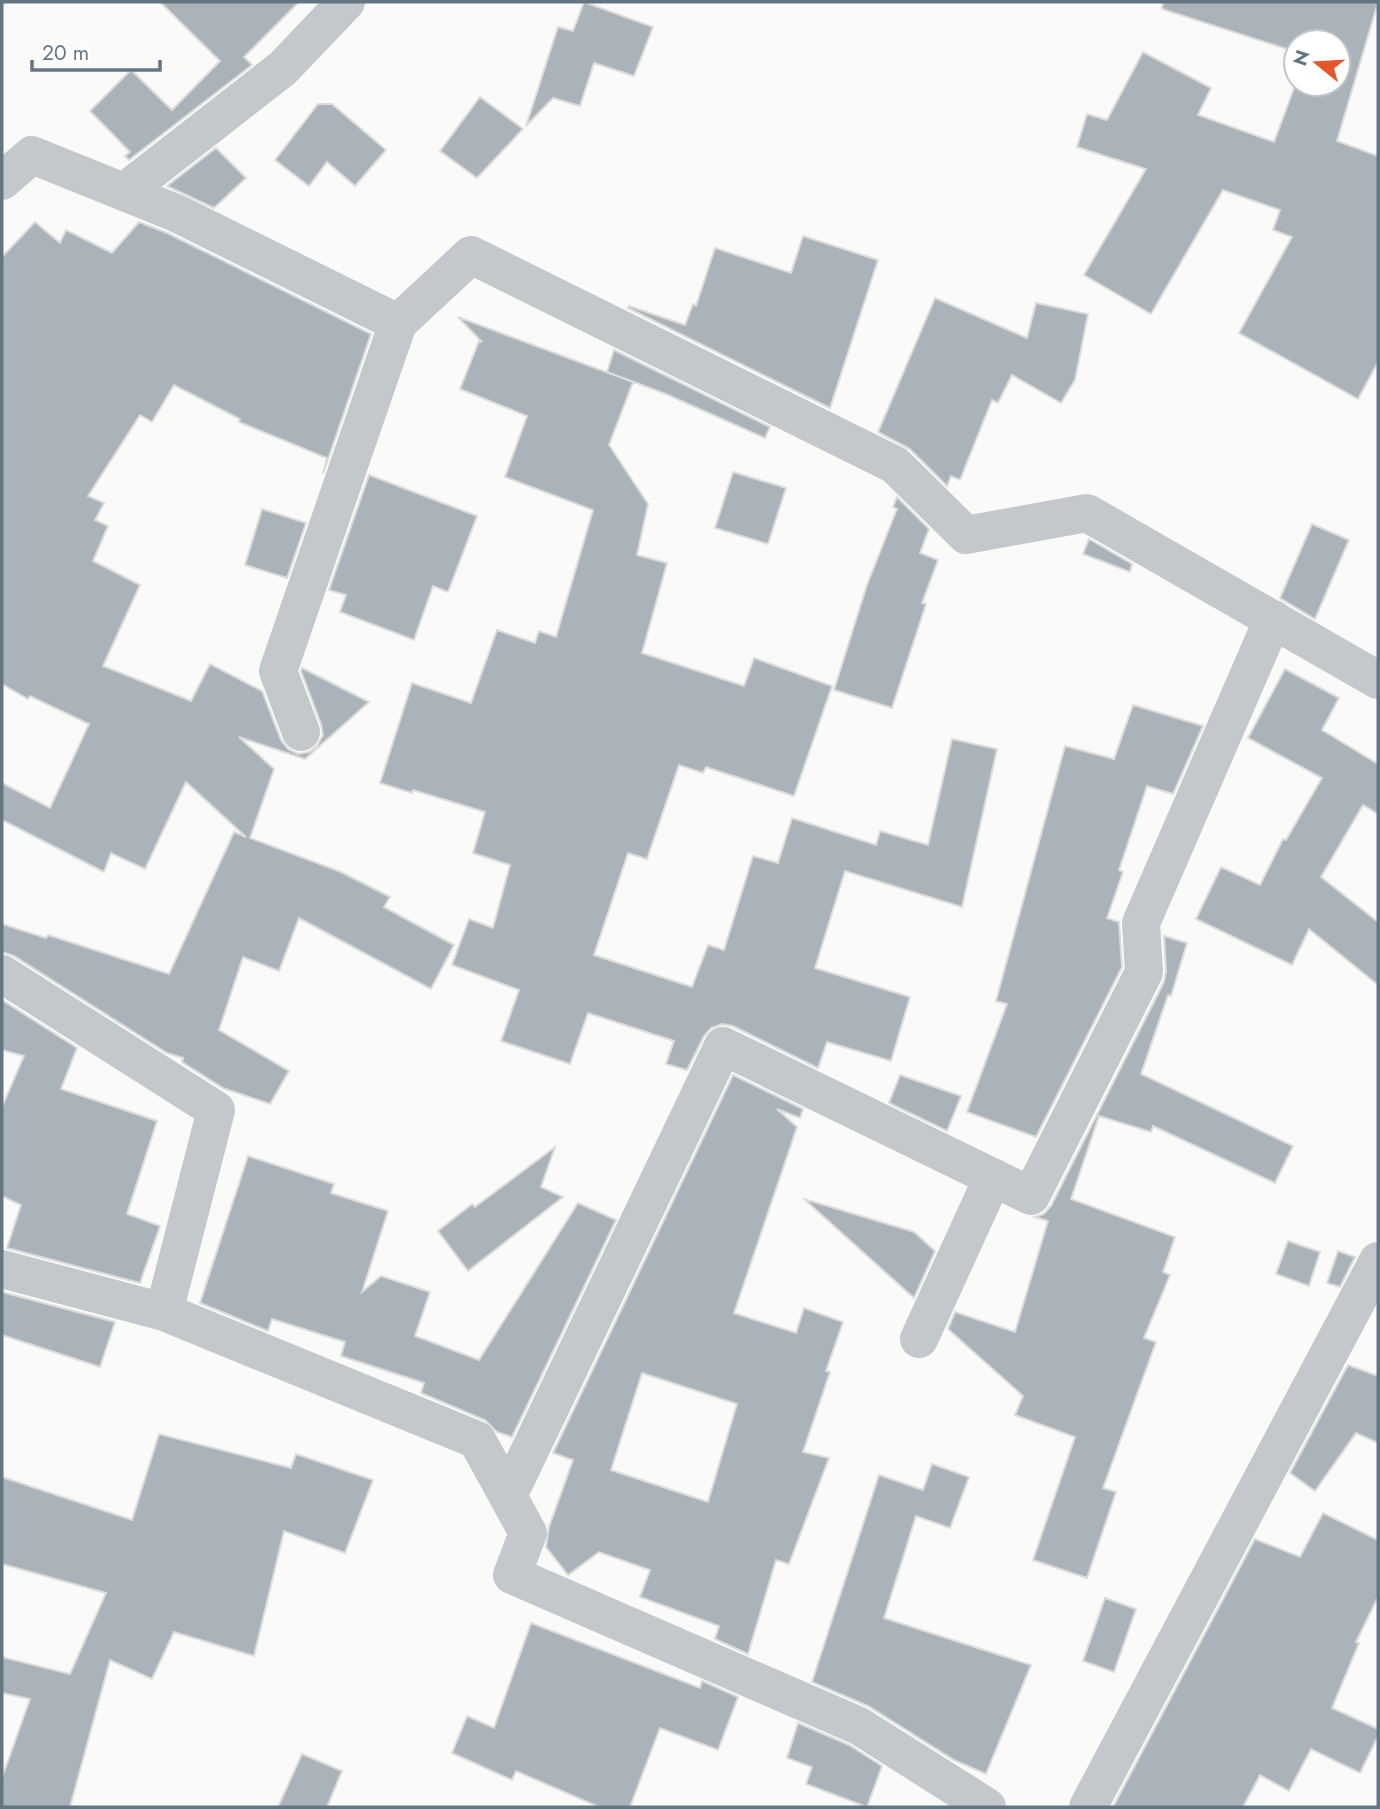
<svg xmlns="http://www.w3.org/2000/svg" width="1380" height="1809" viewBox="0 0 1380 1809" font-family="Jost,sans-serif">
  <rect width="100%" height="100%" fill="#fafaf8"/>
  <!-- building -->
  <path fill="#aab3b9" stroke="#dcdcda" stroke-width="2" fill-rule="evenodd" d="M160,2H299L244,57L252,65L129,160L125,156L130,152L90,111L131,70L172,110L220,61Z
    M584,2L653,27L634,76L594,63L580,106L553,98L526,126L558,27L573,31Z
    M1163,2H1378L1337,141L1378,156V362L1358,399L1239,333L1292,237L1273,230L1280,210L1223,190L1151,314L1084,275L1146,169L1077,147L1087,114L1107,120L1143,52L1211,88L1198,115L1274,142L1296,83L1338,84V42H1296V52L1162,9Z
    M480,97L523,129L477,178L440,151Z
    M318,104H332L386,150L355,186L327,162L309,186L275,160Z
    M216,148L246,178L214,208L167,186Z
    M35,222L60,243L66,230L112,253L139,222L167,233L371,334L323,474L327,458L239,422L240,419L174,385L152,422L140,415L88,496L104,503L95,520L108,526L93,561L140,585L103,666L191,701L210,664L262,691L281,740L288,749L298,754L309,752L317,746L323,735L321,724L301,671L302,668L369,702L305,759L239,737L274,769L250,838L341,872L390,897L384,907L454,945L431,989L299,918L279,971L243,957L219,1030L289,1071L270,1104L223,1088L182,1062L183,1058L167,1053L14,956L2,952V924L46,938L48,935L169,974L234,832L246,837L186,782L145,869L111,853L104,872L2,820V783L50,808L89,724L30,696L28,699L2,684V257Z
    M803,236L878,260L830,408L628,308L629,306L685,325L693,304L696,306L715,248L791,273Z
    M935,298L1027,338L1036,303L1088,314L1075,380L1061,403L1012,375L998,403L992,400L960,480L951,476L947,486L910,449L878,432Z
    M458,317L633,382L609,445L648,504L637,555L667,563L642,653L744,686L754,658L832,686L794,796L706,767L703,773L679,765L647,859L628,853L594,955L692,987L708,945L724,950L753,856L778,863L792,818L876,845L880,831L928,845L952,739L997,749L962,907L845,871L815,968L910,997L891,1061L827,1042L818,1068L733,1026L722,1024L711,1028L704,1036L687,1070L666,1064L674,1041L588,1013L570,1064L501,1041L519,990L452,965L469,919L493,928L510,865L473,853L485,812L413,790L412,793L380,783L412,683L471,703L497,630L535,643L539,631L556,637L593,510L505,477L527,416L460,389L479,341L482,342Z
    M614,350L770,427L765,438L666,394L607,372Z
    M733,472L786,488L768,544L715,528Z
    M369,475L477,516L448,592L433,586L414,640L340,612L346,595L329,590Z
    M897,497L929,529L920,553L938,560L922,603L926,604L892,708L834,690L867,585L897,509L893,507Z
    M262,509L306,523L287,578L245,565Z
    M1312,524L1349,540L1315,619L1280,598Z
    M1089,539L1132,564L1130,572L1083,554Z
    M1285,669L1339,698L1322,730L1378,764V814L1363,805L1321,877L1378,922V985L1309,929L1292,965L1196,919L1221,867L1260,885L1283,839L1286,840L1322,778L1248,738Z
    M1133,705L1203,726L1173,794L1147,786L1119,870L1123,872L1107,918L1119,922L1122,967L1036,1137L967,1112L1007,1004L996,1001L1065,746L1114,759Z
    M1164,936L1187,943L1171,996L1168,995L1141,1074L1293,1146L1275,1183L1153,1126L1151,1132L1099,1116L1071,1199L1175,1237L1163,1272L1170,1275L1144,1338L1156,1342L1103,1488L1116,1492L1087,1578L1033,1560L1075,1437L1015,1415L1023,1396L948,1329L955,1312L1015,1332L1048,1221L1035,1217L1044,1214L1051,1206L1164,982L1166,971Z
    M2,1000L77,1048L61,1089L157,1121L127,1214L160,1226L140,1283L7,1248L21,1205L2,1196V1107L24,1056L2,1050Z
    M733,1075L803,1109L800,1118L777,1109L797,1127L734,1313L796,1333L804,1308L843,1322L826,1371L830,1372L803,1452L829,1458L789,1564L776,1560L748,1654L715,1639L719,1626L640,1597L650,1570L599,1552L568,1575L546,1547L549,1527L573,1460L553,1453ZM642,1373L737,1404L708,1502L611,1470Z
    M900,1075L961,1096L947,1131L889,1103Z
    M555,1147L541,1187L563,1197L468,1271L438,1231L472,1204L475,1207Z
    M248,1156L334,1184L331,1193L388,1211L362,1292L381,1276L430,1292L415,1336L479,1360L578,1203L616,1220L512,1437L497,1432L485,1420L421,1393L424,1383L341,1356L345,1342L272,1319L268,1331L200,1303Z
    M804,1199L914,1232L935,1251L914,1298Z
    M1288,1241L1320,1252L1309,1286L1276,1274Z
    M1338,1251L1355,1257L1340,1287L1327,1283Z
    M2,1292L115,1322L100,1367L2,1335Z
    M1348,1365L1378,1376V1443L1356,1433L1315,1491L1290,1473Z
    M159,1434L291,1468L296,1454L373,1480L345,1553L284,1531L254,1656L174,1632L152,1679L110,1660L70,1807H2V1778L30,1699L2,1693V1657L70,1674L106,1593L2,1564V1477L132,1520Z
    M932,1464L969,1477L950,1528L916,1516L884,1618L1031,1665L986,1774L954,1760L868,1706L812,1682L879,1475L923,1490Z
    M1323,1513L1378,1540V1597L1356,1642L1359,1643L1332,1708L1378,1729V1736L1360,1773L1311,1749L1289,1791L1260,1775L1243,1807H1113L1255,1539L1300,1557Z
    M1105,1598L1136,1609L1114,1672L1083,1661Z
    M531,1623L700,1688L702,1681L738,1697L718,1750L660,1728L630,1807H599L516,1771L512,1780L452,1753L467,1716L494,1728Z
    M798,1723L849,1745L882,1766L867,1807L806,1784L812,1767L787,1758Z
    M302,1754L342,1771L327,1807H278Z"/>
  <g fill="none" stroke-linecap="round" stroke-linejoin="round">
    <!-- street -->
    <path stroke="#c3c8cc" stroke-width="38" d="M2,181L32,155L176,213L398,323L278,671L301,732
      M124,192L283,68L346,2
      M398,323L471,255L895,465L966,535L1087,513L1378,680
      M2,974L216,1110L164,1312
      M2,1269L164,1312L477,1440L528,1533L512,1575L859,1726L987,1807
      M919,1339L993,1177
      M508,1496L723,1046L1031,1196L1144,972L1141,923L1273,619
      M1088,1807L1378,1261"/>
  </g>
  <!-- border -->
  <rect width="1380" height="1809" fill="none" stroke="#657683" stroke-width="7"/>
  <!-- north arrow -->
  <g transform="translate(1317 63) rotate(288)"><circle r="33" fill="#ffffff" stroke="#c1c8cd" stroke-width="2"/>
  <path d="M0-5L12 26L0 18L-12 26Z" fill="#e4572e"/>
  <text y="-10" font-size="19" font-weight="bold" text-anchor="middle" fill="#657683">N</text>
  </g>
  <!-- scale -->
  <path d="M32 60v10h128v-10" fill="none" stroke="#657683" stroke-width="3.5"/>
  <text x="42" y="60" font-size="21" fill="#657683" stroke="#ffffff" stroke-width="5" paint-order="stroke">20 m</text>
</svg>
